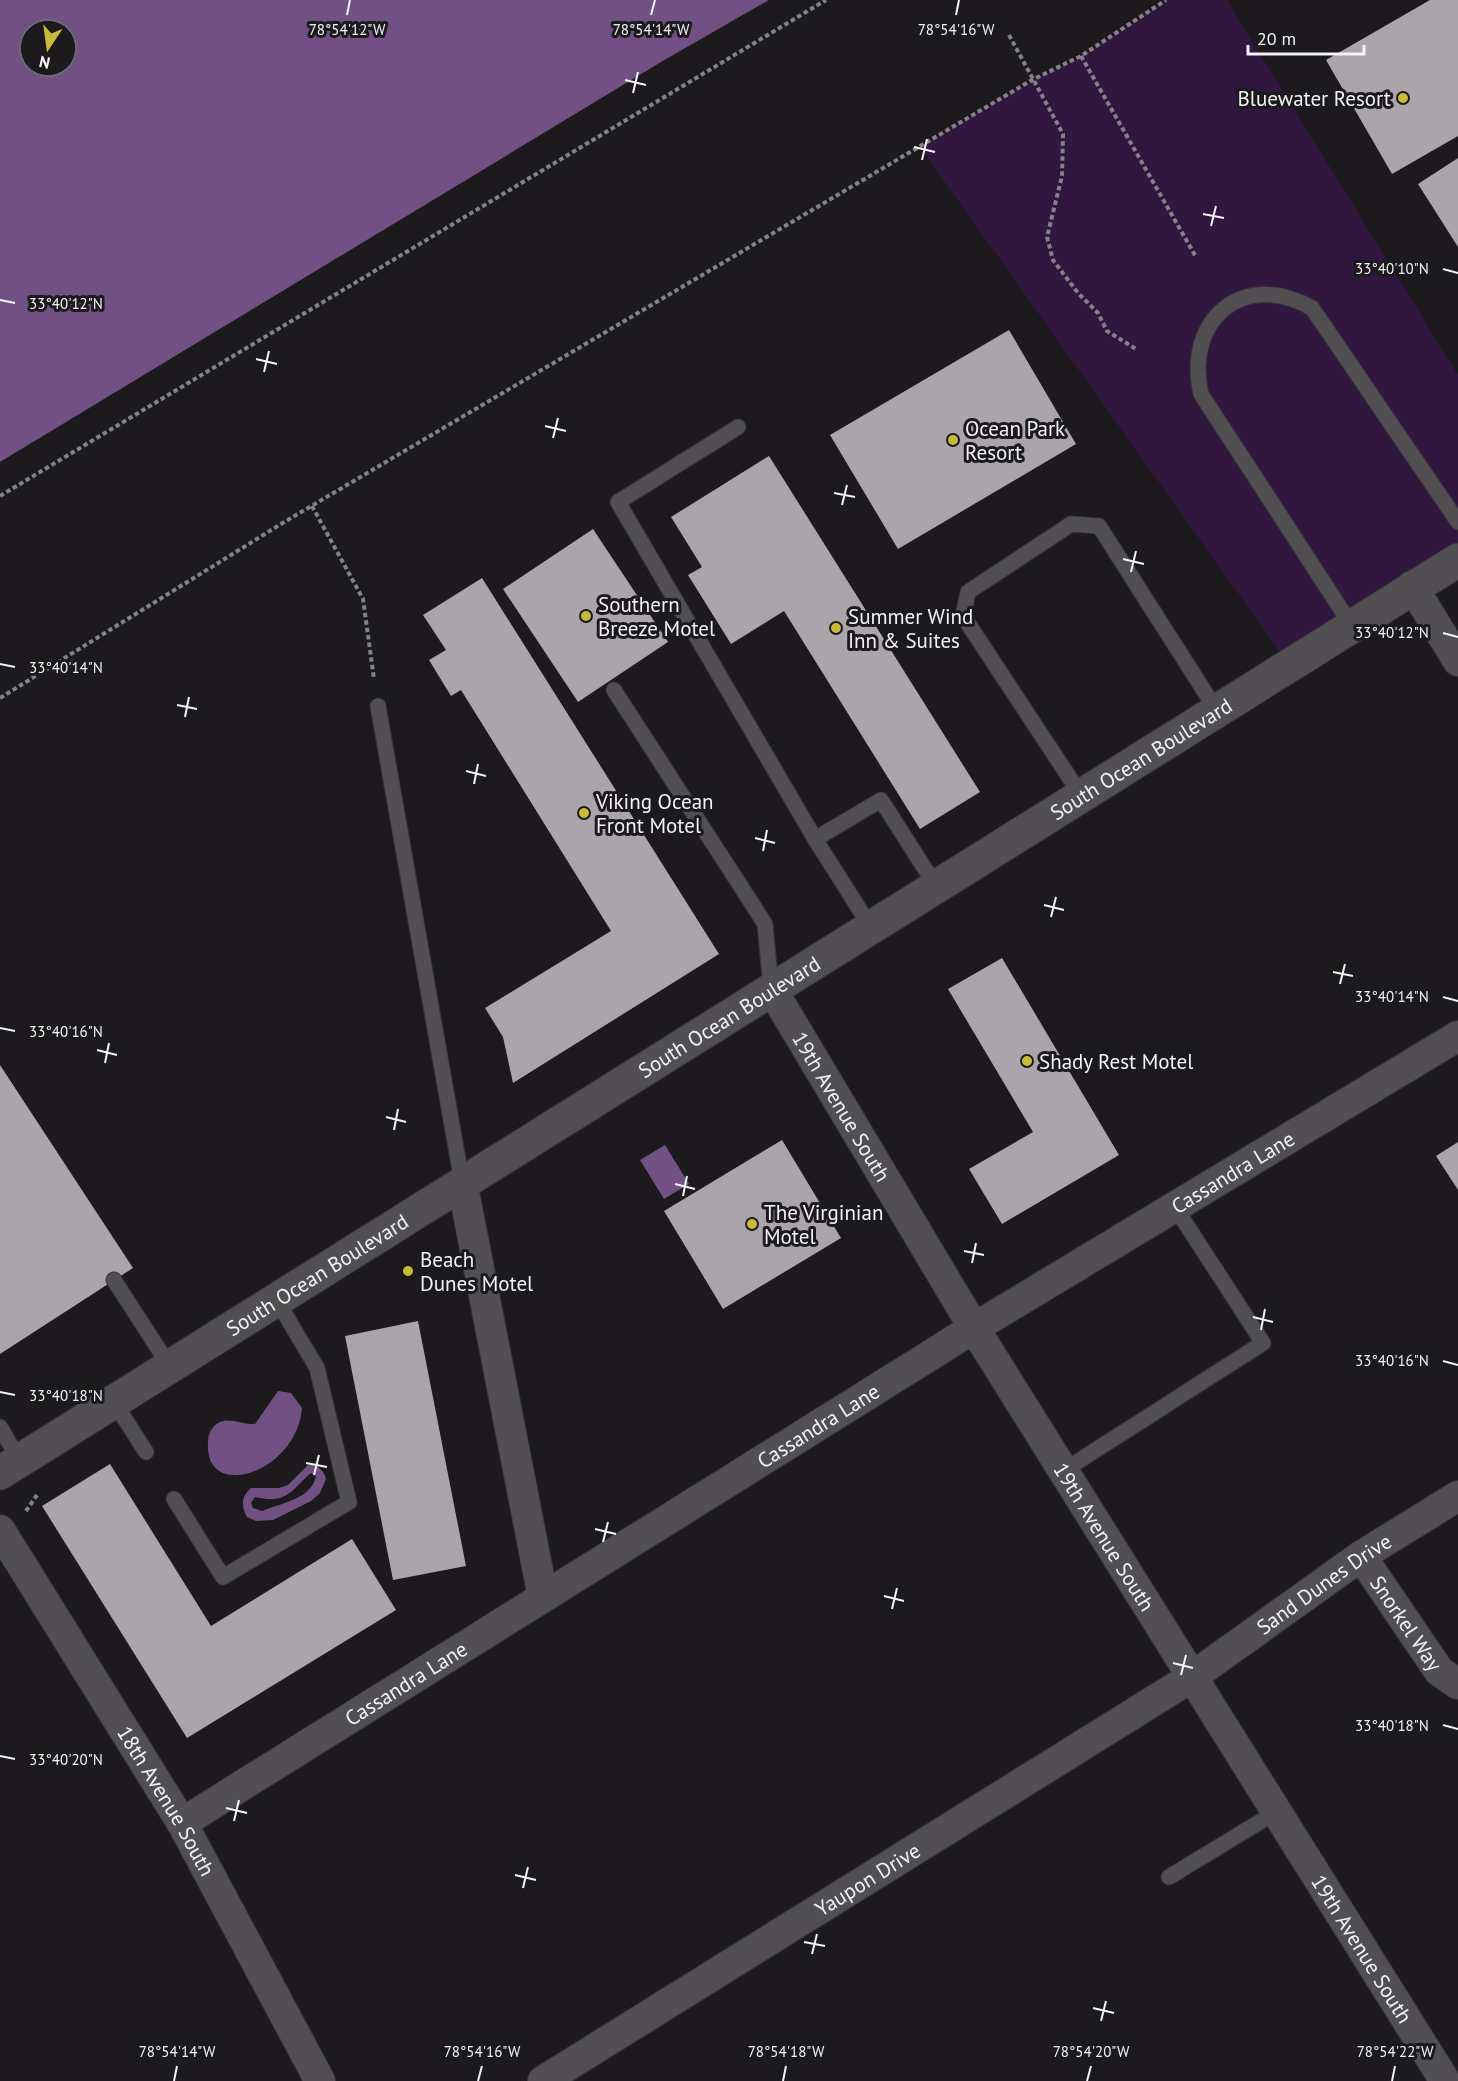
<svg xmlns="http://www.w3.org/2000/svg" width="1458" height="2081" viewBox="0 0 1458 2081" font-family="'PT Sans',sans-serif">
  <rect width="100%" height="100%" fill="#1c1a1d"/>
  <!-- green -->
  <path fill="#31163f" d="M1166,0H1227L1458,375V558L1290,666L919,146L1032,80L1081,56Z"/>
  <!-- water -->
  <path fill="#715184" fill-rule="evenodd" d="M0,0H769L661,62L0,462ZM30,30H66V66H30Z
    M665,1145L689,1184L664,1199L640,1160Z
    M278,1391L291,1393L302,1408C297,1473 204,1503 208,1442C208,1432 213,1424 223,1421C232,1419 245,1425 255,1424Z
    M308,1465C317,1464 324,1470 326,1479L320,1493L311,1501L273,1520L256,1521L247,1517C241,1506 241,1497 251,1488H279L288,1485ZM311,1473L316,1476C312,1499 281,1503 262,1511L253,1508L251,1503L255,1497C288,1504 289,1492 311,1473Z"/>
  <!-- building -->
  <path fill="#a9a5ab" d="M1430,0H1458V136L1392,174L1326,60Z
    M1458,158V247L1418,184Z
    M1009,330L1076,444L898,549L830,435Z
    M769,456L980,792L920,829L784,611L731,644L688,575L702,567L671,517Z
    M593,529L668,642L578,702L503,589Z
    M482,578L719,954L513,1083L503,1037L485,1008L611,931L461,690L451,696L429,660L446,650L423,615Z
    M1002,958L1119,1155L1002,1224L969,1169L1033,1132L948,989Z
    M0,1065L133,1268L0,1354Z
    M782,1140L841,1238L723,1309L664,1211Z
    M1458,1142V1190L1436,1156Z
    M418,1321L466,1566L393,1580L345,1336Z
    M110,1464L211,1626L352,1539L396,1610L187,1738L42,1506Z"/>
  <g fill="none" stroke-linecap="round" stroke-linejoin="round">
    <defs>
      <path id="service" d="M738,427L618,502L815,839L870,926
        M1352,626L1201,394C1184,320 1243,269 1312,308L1458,522
        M614,690L765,924L771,988
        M378,706L462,1182
        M1081,795L963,616L968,592L1071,524L1099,526L1217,711
        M815,839L881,800L936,886
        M114,1280L170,1367
        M114,1402L146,1452
        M0,1427L20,1461
        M1063,1471L1263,1343L1175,1207
        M174,1499L223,1577L349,1502L317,1368L276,1299
        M1169,1877L1276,1812"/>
      <g id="minor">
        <path d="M1412,586L1458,661"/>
        <path id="s1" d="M771,988L974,1328L1445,2081"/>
        <path d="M462,1182L543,1597"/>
        <path id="s2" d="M0,1530L182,1823L320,2081"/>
        <path id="s3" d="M1361,1556L1439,1671L1458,1684"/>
        <path id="s4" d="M182,1823L974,1328L1458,1036"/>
        <path id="s5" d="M543,2081L1192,1677L1361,1556L1458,1496"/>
      </g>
      <g id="secondary">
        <path id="s6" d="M0,1473L1458,560"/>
      </g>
    </defs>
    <!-- service casing -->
    <use href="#service" stroke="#363437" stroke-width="17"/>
    <!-- minor casing -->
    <use href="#minor" stroke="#363437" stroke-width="32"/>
    <!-- secondary casing -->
    <use href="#secondary" stroke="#363437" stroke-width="35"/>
    <!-- path -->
    <path stroke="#838284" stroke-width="4" stroke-dasharray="4.5 3" stroke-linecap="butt" d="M1009,35L1063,134L1062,176L1047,237L1053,260L1078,293L1098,313L1107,331L1136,349
      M1081,56L1196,257
      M0,496L826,0
      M312,506L363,599L374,679
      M0,698L281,524L1032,80L1081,56L1166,0
      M26,1511L37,1495"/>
    <!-- service -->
    <use href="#service" stroke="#524f53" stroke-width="15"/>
    <!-- minor -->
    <use href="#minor" stroke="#524f53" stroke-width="30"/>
    <!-- secondary -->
    <use href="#secondary" stroke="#524f53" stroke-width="33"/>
  </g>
  <!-- ticks -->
  <path fill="none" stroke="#f3f2f4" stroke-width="2" d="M347,15L350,0M651,15L655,0M956,15L959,0M625,80L646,85M633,93L638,72M914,147L935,152M922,160L927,139M1203,214L1224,218M1211,226L1216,206M1443,269L1458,273M0,300L15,303M256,359L277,364M264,372L269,351M545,426L566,431M553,438L558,418M834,493L855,497M842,505L847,485M1123,559L1144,564M1131,572L1136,551M1443,633L1458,637M0,664L15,667M177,705L197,709M185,717L189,697M466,771L486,776M474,784L478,764M755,838L775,843M763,851L767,830M1044,905L1064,910M1051,917L1056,897M1333,972L1353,976M1340,984L1345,964M1443,997L1458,1001M0,1028L15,1031M97,1050L117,1055M105,1063L109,1043M386,1117L406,1122M394,1130L398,1109M675,1184L695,1189M683,1196L687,1176M964,1251L984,1255M972,1263L976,1243M1253,1317L1273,1322M1261,1330L1265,1309M1443,1361L1458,1365M0,1392L15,1395M306,1463L327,1467M314,1475L319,1455M595,1529L616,1534M603,1542L608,1522M884,1596L904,1601M892,1609L897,1588M1173,1663L1193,1668M1181,1675L1186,1655M1443,1725L1458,1729M0,1756L15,1759M226,1808L247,1813M234,1821L239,1800M515,1875L536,1880M523,1888L528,1867M804,1942L825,1946M812,1954L817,1934M1093,2008L1114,2013M1101,2021L1106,2001M174,2081L177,2066M478,2081L482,2066M783,2081L786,2066M1087,2081L1091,2066M1392,2081L1395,2066"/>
  <!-- markers -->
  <g fill="#c9ba3a" stroke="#1c1a1d" stroke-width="2">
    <circle cx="1403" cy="98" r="6"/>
    <circle cx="953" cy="440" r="6"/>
    <circle cx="586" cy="616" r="6"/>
    <circle cx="836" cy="628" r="6"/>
    <circle cx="584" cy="813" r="6"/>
    <circle cx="1027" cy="1061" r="6"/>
    <circle cx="752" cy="1224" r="6"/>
    <circle cx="408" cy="1271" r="6"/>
  </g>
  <g text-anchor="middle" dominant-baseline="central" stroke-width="6" stroke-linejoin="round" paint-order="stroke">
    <!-- poi labels -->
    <g font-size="21" fill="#f3f2f4" stroke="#1c1a1d" text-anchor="start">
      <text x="1391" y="98" text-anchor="end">Bluewater Resort</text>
      <text x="965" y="428">Ocean Park<tspan x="965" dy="24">Resort</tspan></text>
      <text x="598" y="604">Southern<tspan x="598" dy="24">Breeze Motel</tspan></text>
      <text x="848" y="616">Summer Wind<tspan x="848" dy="24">Inn &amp; Suites</tspan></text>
      <text x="596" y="801">Viking Ocean<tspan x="596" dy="24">Front Motel</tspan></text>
      <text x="1039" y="1061">Shady Rest Motel</text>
      <text x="764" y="1212">The Virginian<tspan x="764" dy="24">Motel</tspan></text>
      <text x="420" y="1259">Beach<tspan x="420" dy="24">Dunes Motel</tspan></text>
    </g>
    <!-- street labels -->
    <g font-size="21" fill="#f3f2f4" stroke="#1c1a1d">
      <text stroke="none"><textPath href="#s6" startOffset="1346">South Ocean Boulevard</textPath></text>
      <text stroke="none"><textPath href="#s6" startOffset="860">South Ocean Boulevard</textPath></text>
      <text stroke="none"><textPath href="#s1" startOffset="138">19th Avenue South</textPath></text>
      <text stroke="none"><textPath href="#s4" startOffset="1236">Cassandra Lane</textPath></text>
      <text stroke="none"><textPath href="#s6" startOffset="374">South Ocean Boulevard</textPath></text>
      <text stroke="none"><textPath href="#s4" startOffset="750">Cassandra Lane</textPath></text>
      <text stroke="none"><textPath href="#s1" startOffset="642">19th Avenue South</textPath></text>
      <text stroke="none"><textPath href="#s5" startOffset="926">Sand Dunes Drive</textPath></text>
      <text stroke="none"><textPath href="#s3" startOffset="81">Snorkel Way</textPath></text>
      <text stroke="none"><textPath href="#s4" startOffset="264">Cassandra Lane</textPath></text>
      <text stroke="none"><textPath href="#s2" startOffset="318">18th Avenue South</textPath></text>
      <text stroke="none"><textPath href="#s5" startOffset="382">Yaupon Drive</textPath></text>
      <text stroke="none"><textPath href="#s1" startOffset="1128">19th Avenue South</textPath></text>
    </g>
  </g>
  <g font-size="15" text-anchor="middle" fill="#f3f2f4" stroke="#1c1a1d" stroke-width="6" stroke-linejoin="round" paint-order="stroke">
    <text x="651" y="35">78°54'14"W</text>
    <text x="956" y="35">78°54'16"W</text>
    <text x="347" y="35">78°54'12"W</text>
    <text x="1392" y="274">33°40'10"N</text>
    <text x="66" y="309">33°40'12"N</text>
    <text x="1392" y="638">33°40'12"N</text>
    <text x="66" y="673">33°40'14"N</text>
    <text x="1392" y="1002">33°40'14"N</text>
    <text x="66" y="1037">33°40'16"N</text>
    <text x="1392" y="1366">33°40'16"N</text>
    <text x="66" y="1401">33°40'18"N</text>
    <text x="1392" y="1731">33°40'18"N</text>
    <text x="66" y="1765">33°40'20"N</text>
    <text x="177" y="2057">78°54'14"W</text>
    <text x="482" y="2057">78°54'16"W</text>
    <text x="786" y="2057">78°54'18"W</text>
    <text x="1091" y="2057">78°54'20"W</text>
    <text x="1395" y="2057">78°54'22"W</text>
  </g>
  <!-- north arrow -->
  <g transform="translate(48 48) rotate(193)"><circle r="28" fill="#1c1a1d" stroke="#727073" stroke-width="1.5"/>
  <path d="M0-4.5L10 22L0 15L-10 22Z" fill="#c9ba3a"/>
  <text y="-9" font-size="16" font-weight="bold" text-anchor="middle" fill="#f3f2f4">N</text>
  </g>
  <!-- scale -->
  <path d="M1248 45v9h116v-9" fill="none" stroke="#f3f2f4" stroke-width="3"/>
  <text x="1257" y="45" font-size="18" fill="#f3f2f4" stroke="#1c1a1d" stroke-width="4.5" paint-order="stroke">20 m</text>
</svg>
